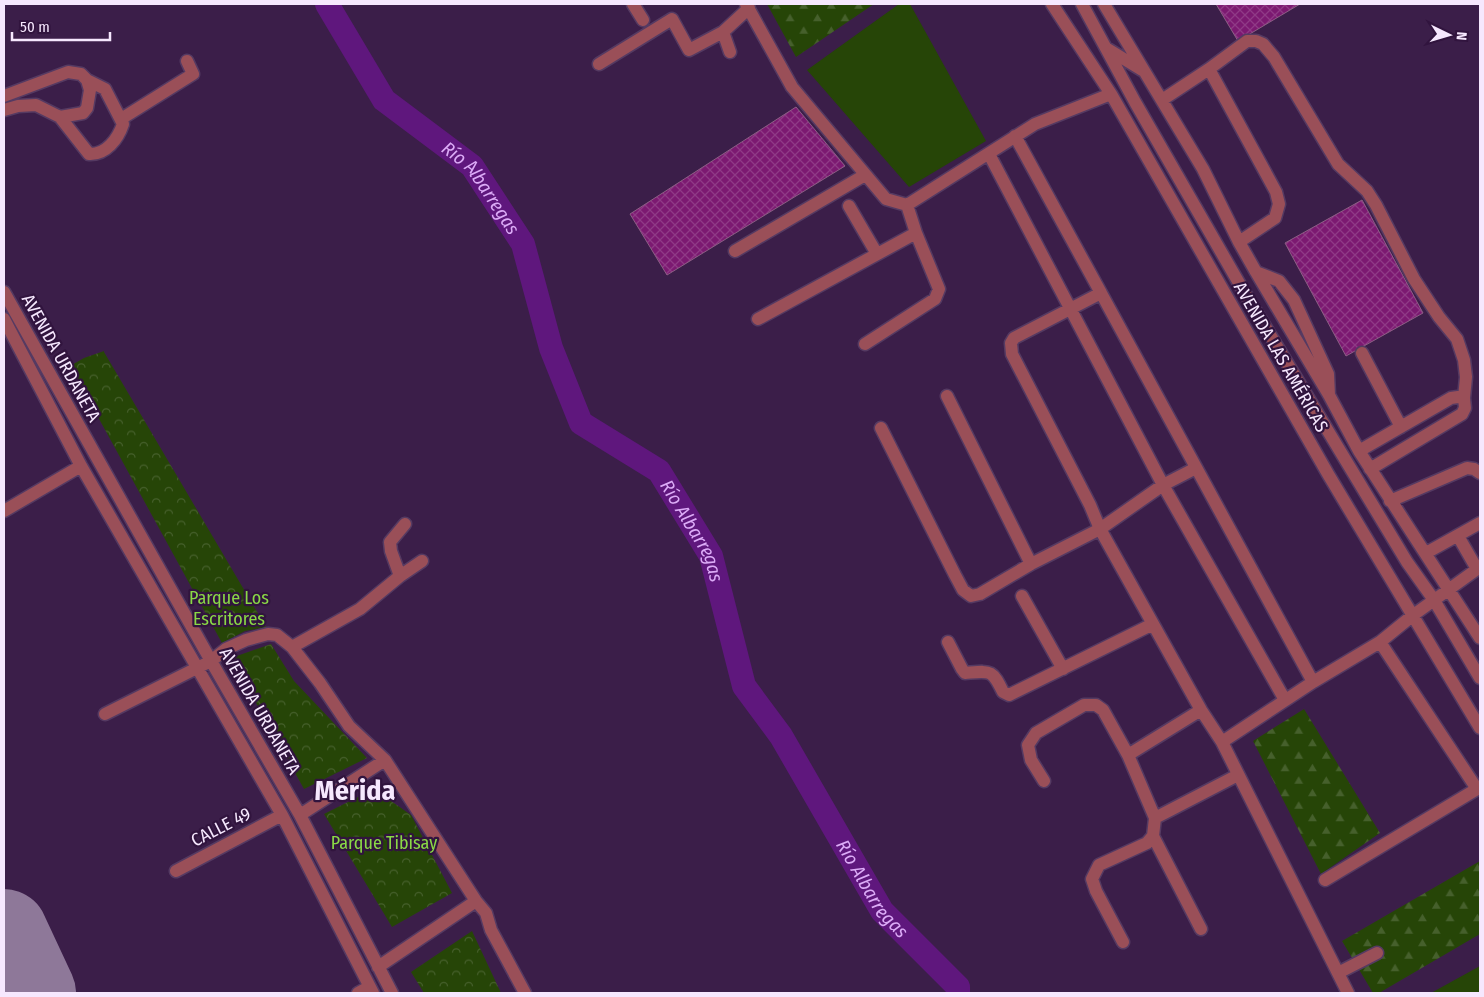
<svg xmlns="http://www.w3.org/2000/svg" width="1484" height="997" viewBox="0 0 1484 997" font-family="'Fira Sans Condensed',sans-serif">
  <defs>
    <pattern id="forest-firs" width="22" height="20" patternUnits="userSpaceOnUse" patternTransform="scale(1.25)"><rect width="22" height="20" fill="#264507"/><path d="M5 1l3.5 6h-7zM16 11l3.5 6h-7z" fill="#46602c"/></pattern>
    <pattern id="park-crowns" width="20" height="18" patternUnits="userSpaceOnUse" patternTransform="scale(1.25)"><rect width="20" height="18" fill="#264507"/><path d="M2 6a3 3 0 1 1 6 0M12 15a3 3 0 1 1 6 0" fill="none" stroke="#46602c"/></pattern>
    <pattern id="building-cross-hatch" width="8" height="8" patternUnits="userSpaceOnUse" patternTransform="scale(1.25)"><rect width="8" height="8" fill="#7c1971"/><path d="M0 0l8 8M0 8l8-8" fill="none" stroke="#8f3a86"/></pattern>
  </defs>
  <rect width="100%" height="100%" fill="#3b1e49"/>
  <!-- grass -->
  <path fill="#264507" d="M899,4H910L986,141L909,187L807,70Z
    M1480,966V993H1431Z"/>
  <!-- forest -->
  <path fill="url(#forest-firs)" d="M767,4H874L796,57Z
    M1304,709L1380,833L1321,874L1253,741Z
    M1480,861V934L1379,993H1373L1342,941Z"/>
  <!-- park -->
  <path fill="url(#park-crowns)" d="M104,351V352L266,627L245,631L222,643L70,366L84,358Z
    M271,644L294,681L367,758L304,789L231,658Z
    M374,789L411,815L452,893L392,927L324,814Z
    M472,931L501,993H424L411,972Z"/>
  <g fill="none" stroke-linecap="round" stroke-linejoin="round">
    <!-- river -->
    <path stroke="#5f177d" stroke-width="24" id="s1" d="M327,4L384,100L472,166L523,244L551,348L581,423L659,471L711,556L744,686L781,736L882,911L958,987V993"/>
    <!-- runway -->
    <path stroke="#8e7899" stroke-width="88" d="M4,933L32,993"/>
  </g>
  <!-- building -->
  <path fill="url(#building-cross-hatch)" stroke="#8d5e85" d="M1216,4H1300L1238,41Z
    M796,107L845,166L667,275L630,214Z
    M1362,200L1423,313L1346,356L1285,243Z"/>
  <g fill="none" stroke-linecap="round" stroke-linejoin="round">
    <defs>
      <path id="minor" d="M633,4L643,20
        M746,4L792,87L886,199L907,205L1035,124L1111,94
        M1052,4L1111,94L1328,474L1480,728
        M1082,4L1135,102L1243,290L1407,562L1434,600L1480,678
        M1104,4L1203,169L1239,242L1256,272L1279,281L1294,300L1328,374L1329,395
        M723,32L730,52
        M1106,48L1142,70
        M599,64L672,19L689,50L723,32L749,8
        M1209,69L1276,192L1279,204L1275,218L1239,242
        M4,96L68,72L81,74L87,80L90,90L87,108L83,113L60,117L36,105L18,106L4,110
        M1162,100L1209,69L1247,41H1256L1263,44L1274,57L1338,164L1367,191L1376,205L1414,279L1439,317L1457,339L1464,360L1466,377L1464,398
        M60,117L89,154C106,155 118,139 123,124L105,89L87,80
        M121,119L193,74L187,61
        M1015,136L1101,293
        M989,154L1163,485L1285,700
        M849,206L877,254
        M735,251L865,175
        M1256,272L1329,395L1359,451L1480,638
        M4,292L211,661L300,815L392,993
        M4,319L81,466L282,815L373,993
        M758,319L916,233
        M865,344L935,299L939,289L916,233L907,205
        M1362,353L1401,427
        M947,396L1031,564
        M881,428L955,575L963,590L971,596L980,594L1031,564L1100,529L1163,485L1196,468
        M1359,451L1451,398L1458,397L1464,398L1465,408L1462,414L1370,469
        M1390,501L1467,468L1474,469L1480,473
        M4,511L81,466
        M1458,536L1477,569
        M1426,553L1480,523
        M400,576L422,561
        M1022,596L1063,669
        M948,642L962,669L965,673C991,671 992,669 1003,692L1009,695L1153,624
        M1380,642L1477,789L1480,787
        M292,647L360,609L400,576L391,551L390,542L405,524
        M1313,682L1101,293L1014,338L1011,343L1012,354L1090,505L1100,529L1201,710L1222,742L1348,993
        M105,714L211,661L226,649L246,640L268,634L277,635L292,647L320,683L349,726L385,760L476,901L486,913L491,930L525,993
        M1222,742L1313,682L1380,642L1412,616L1480,567
        M1128,755L1201,710
        M1044,781L1031,760L1028,745L1036,733L1084,705H1096L1103,710L1128,755L1155,818L1153,836L1147,843L1099,865L1092,879L1096,891L1123,942
        M300,815L385,760
        M1155,818L1238,775
        M1153,836L1201,929
        M176,871L282,815
        M1325,880L1477,789
        M378,967L476,901
        M1338,973L1377,953
        M358,993L369,987"/>
    </defs>
    <!-- minor casing -->
    <use href="#minor" stroke="#553a62" stroke-width="15"/>
    <!-- minor -->
    <use href="#minor" stroke="#9a4f58" stroke-width="12"/>
  </g>
  <g text-anchor="middle" dominant-baseline="central" stroke-width="4.5" stroke-linejoin="round" paint-order="stroke">
    <!-- street labels -->
    <g font-size="18" fill="#f6e8fe" stroke="#31143e">
      <text transform="translate(1281 357) rotate(60)">AVENIDA LAS AMÉRICAS</text>
      <text transform="translate(61 358) rotate(61)">AVENIDA URDANETA</text>
      <text transform="translate(260 711) rotate(60)">AVENIDA URDANETA</text>
      <text transform="translate(221 827) rotate(-27)">CALLE 49</text>
    </g>
    <!-- park labels -->
    <g font-size="18" fill="#8ad946" stroke="#31143e">
      <text x="229" y="598">Parque Los<tspan x="229" dy="21">Escritores</tspan></text>
      <text x="384" y="843">Parque Tibisay</text>
    </g>
    <!-- water labels -->
    <g font-size="19" font-style="italic" fill="#dcabf7" stroke="#31143e">
      <text stroke="none"><textPath href="#s1" startOffset="244">Río Albarregas</textPath></text>
      <text stroke="none"><textPath href="#s1" startOffset="664">Río Albarregas</textPath></text>
      <text stroke="none"><textPath href="#s1" startOffset="1069">Río Albarregas</textPath></text>
    </g>
    <!-- town labels -->
    <g font-size="28" font-weight="bold" fill="#f6e8fe" stroke="#31143e">
      <text x="355" y="790">Mérida</text>
    </g>
  </g>
  <!-- border -->
  <rect width="1484" height="997" fill="none" stroke="#f6e8fe" stroke-width="10"/>
  <!-- north arrow -->
  <g transform="translate(1449 35) rotate(95)" stroke="#31143e" stroke-width="4" paint-order="stroke">
  <path d="M0-4L9 19L0 12L-9 19Z" fill="#f6e8fe"/>
  <text y="-8" font-size="14" font-weight="bold" text-anchor="middle" fill="#f6e8fe">N</text>
  </g>
  <!-- scale -->
  <path d="M12 32v8h98v-8" fill="none" stroke="#f6e8fe" stroke-width="2.5"/>
  <text x="20" y="32" font-size="15" fill="#f6e8fe" stroke="#31143e" stroke-width="4" paint-order="stroke">50 m</text>
</svg>
